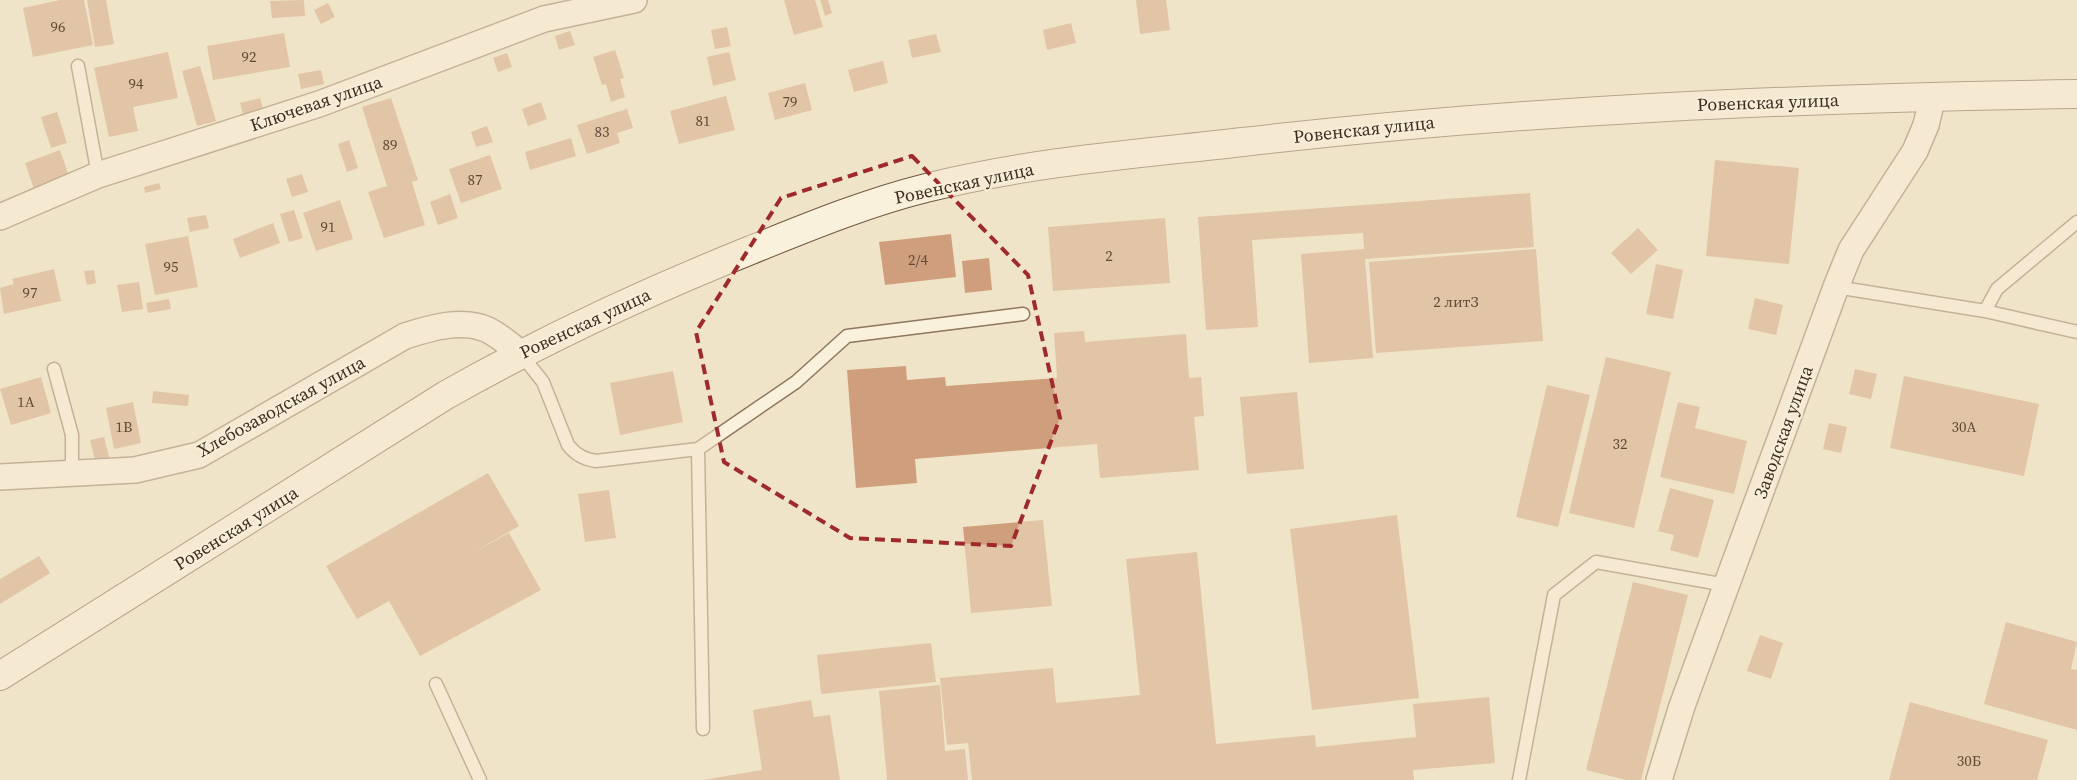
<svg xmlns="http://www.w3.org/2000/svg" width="2077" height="780" viewBox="0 0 2077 780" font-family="'Source Serif 4',serif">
  <rect width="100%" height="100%" fill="#f0e4c8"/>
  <!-- building -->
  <path fill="#cf9f7d" d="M60,0H84L93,45L33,57L23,8Z
    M87,0H106L114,44L95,47Z
    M304,0L305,16L272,18L270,1Z
    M784,0H815L823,27L794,35Z
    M820,0H828L832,13L825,16Z
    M1136,0H1166L1170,30L1140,34Z
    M328,3L335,17L321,24L314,10Z
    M1071,23L1076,43L1047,50L1043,30Z
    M727,27L731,46L715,49L711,30Z
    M570,31L575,45L559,50L555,36Z
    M284,33L290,67L213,80L207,46Z
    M936,34L941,52L912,58L908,40Z
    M615,50L624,78L620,79L625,97L611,102L606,84L602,85L593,57Z
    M168,52L178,98L133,107L138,131L109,137L94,68Z
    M729,52L736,80L713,86L707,57Z
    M507,53L512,67L498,72L493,58Z
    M883,61L888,83L854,92L848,70Z
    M200,66L216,121L197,126L182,71Z
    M321,70L324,84L301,89L298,74Z
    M805,83L812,110L775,120L768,93Z
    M726,96L735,130L679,144L670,111Z
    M260,98L263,109L243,114L240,103Z
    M391,98L418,180L412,182L425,225L384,238L368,192L387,186L362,107Z
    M541,102L547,119L528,126L522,109Z
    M627,109L633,128L617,133L620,143L587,154L577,125Z
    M57,112L67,143L51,148L41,117Z
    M487,126L493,142L476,147L471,132Z
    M571,138L576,156L530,170L525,152Z
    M349,140L358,168L347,172L338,144Z
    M60,150L69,176L34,189L25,163Z
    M490,155L502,189L461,203L449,169Z
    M1715,160L1799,168L1789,264L1706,256Z
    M302,174L308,192L292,197L286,179Z
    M159,183L161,189L145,193L144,187Z
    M1530,193L1534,247L1365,259L1373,358L1309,363L1301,254L1364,249L1363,233L1252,240L1258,327L1206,330L1198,217Z
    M450,194L458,218L438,225L430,202Z
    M340,200L353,239L316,251L303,213Z
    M294,210L303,238L289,242L280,214Z
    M206,215L209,228L190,232L187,218Z
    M1165,218L1170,283L1053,291L1048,227Z
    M273,223L280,243L240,258L233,239Z
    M1638,228L1658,250L1631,274L1611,253Z
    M951,234L956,277L885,285L879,242Z
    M188,236L198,287L155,295L145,244Z
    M1536,249L1543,341L1376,353L1369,262Z
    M989,258L992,290L965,293L962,261Z
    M1656,264L1683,270L1673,319L1646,314Z
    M54,269L61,301L4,314L0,288L14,284L12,279Z
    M94,270L96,283L87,285L84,271Z
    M139,282L143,309L122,312L117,285Z
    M1755,298L1783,305L1776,335L1748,329Z
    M169,299L171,309L148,313L146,303Z
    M1084,331L1085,342L1186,334L1189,378L1201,377L1204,416L1194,417L1199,470L1100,478L1097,444L915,459L917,483L856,488L847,370L906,366L907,380L945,377L946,386L1057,378L1054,333Z
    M1606,357L1671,372L1634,528L1569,513Z
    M1855,369L1877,374L1871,399L1849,394Z
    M673,371L683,422L620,435L610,383Z
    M1904,376L2039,404L2024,476L1890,448Z
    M41,377L51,413L11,425L0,389Z
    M1547,385L1590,395L1558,527L1516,517Z
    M153,391L189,395L188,406L152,403Z
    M1297,392L1304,469L1247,474L1240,397Z
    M133,402L141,443L114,449L106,408Z
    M1678,402L1700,407L1695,428L1747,441L1734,494L1660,477Z
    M1829,423L1847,427L1841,453L1823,449Z
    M104,437L110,461L96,464L90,440Z
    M488,473L519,526L472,553L509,533L541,590L420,656L389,601L357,619L326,566Z
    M1670,488L1714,500L1698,558L1670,550L1674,535L1658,531Z
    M609,490L616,538L585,542L578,494Z
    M1397,515L1419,698L1312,710L1290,529Z
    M1043,520L1052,606L971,613L963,527Z
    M1197,552L1216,744L1315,735L1316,747L1416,737L1413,704L1489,697L1495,763L1413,770L1414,780H972L968,743L947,745L940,678L1053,668L1056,703L1140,695L1126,559Z
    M39,556L50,573L0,604V579Z
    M1633,582L1688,595L1641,780H1626L1586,770Z
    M2006,622L2077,642L2071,669L2077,670V730L1984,704Z
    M1760,635L1783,643L1771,679L1747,671Z
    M931,643L936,682L821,694L817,655Z
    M940,685L945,751L965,749L968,780H887L879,691Z
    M811,700L814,717L830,715L840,780H703L762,770L753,710Z
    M1910,702L2048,740L2037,780H1889Z"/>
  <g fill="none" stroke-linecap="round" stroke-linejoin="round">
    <defs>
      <path id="service" d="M78,66L98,175
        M1836,287L1985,311L2077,332
        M1985,311L1997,289L2077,222
        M520,353L543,382L568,445C576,455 584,459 596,461L698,449L796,382L847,336L1023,314
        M54,369L72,435V473
        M698,449L703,729
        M436,684L480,780
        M1519,780L1554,595L1596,562L1726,585"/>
      <path id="minor" d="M0,217L98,175L319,104L544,19L634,0
        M0,477L135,470L199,455L405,336C430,328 463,318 488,330C500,336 510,345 520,353
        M1659,780L1682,706L1836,287L1851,250L1915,151L1926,125L1933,96"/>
      <path id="secondary" d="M0,676L446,395C545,339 646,292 751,250C808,227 866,203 926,188C1029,162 1137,154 1243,142C1520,110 1798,98 2077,94"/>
    </defs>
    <!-- service casing -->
    <use href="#service" stroke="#8d765c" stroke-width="15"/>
    <!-- minor casing -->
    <use href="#minor" stroke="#8d765c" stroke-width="28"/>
    <!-- secondary casing -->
    <use href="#secondary" stroke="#6f573f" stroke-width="30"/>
    <!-- service -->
    <use href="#service" stroke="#faf1dc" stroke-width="12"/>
    <!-- minor -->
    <use href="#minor" stroke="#faf1dc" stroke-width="25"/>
    <!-- secondary -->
    <use href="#secondary" stroke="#faf1dc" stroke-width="28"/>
  </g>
  <!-- marked area -->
  <path d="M0 0H2077V780H0ZM912,156L1028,275L1060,418L1011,546L850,538L724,462L696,332L781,198Z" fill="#f0e4c8" fill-opacity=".55" fill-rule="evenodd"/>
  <path fill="none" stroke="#9e2a2b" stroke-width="4" stroke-dasharray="10 6" stroke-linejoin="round" d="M912,156L1028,275L1060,418L1011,546L850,538L724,462L696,332L781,198Z"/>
  <g text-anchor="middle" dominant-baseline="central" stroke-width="4.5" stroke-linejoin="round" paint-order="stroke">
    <!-- number labels -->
    <g font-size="15" fill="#624a37">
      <text x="58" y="26">96</text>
      <text x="249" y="56">92</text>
      <text x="136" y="83">94</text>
      <text x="790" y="101">79</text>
      <text x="703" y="120">81</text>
      <text x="602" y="131">83</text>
      <text x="390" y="144">89</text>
      <text x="475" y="179">87</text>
      <text x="328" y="226">91</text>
      <text x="1109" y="255">2</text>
      <text x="918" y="259">2/4</text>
      <text x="171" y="266">95</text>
      <text x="30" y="292">97</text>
      <text x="1456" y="301">2 литЗ</text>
      <text x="26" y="401">1А</text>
      <text x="124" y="426">1В</text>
      <text x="1964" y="426">30А</text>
      <text x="1620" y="443">32</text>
      <text x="1969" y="760">30Б</text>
    </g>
    <!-- street labels -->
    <g font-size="18" fill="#3d2e20" stroke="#f7eed8">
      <text transform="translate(1768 102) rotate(-2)">Ровенская улица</text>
      <text transform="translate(316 103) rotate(-19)">Ключевая улица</text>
      <text transform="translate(1364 129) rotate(-6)">Ровенская улица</text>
      <text transform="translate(964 183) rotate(-12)">Ровенская улица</text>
      <text transform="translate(585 323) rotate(-25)">Ровенская улица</text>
      <text transform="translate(281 406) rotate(-29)">Хлебозаводская улица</text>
      <text transform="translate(1783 432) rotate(-70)">Заводская улица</text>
      <text transform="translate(236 528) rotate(-32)">Ровенская улица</text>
    </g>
  </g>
</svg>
